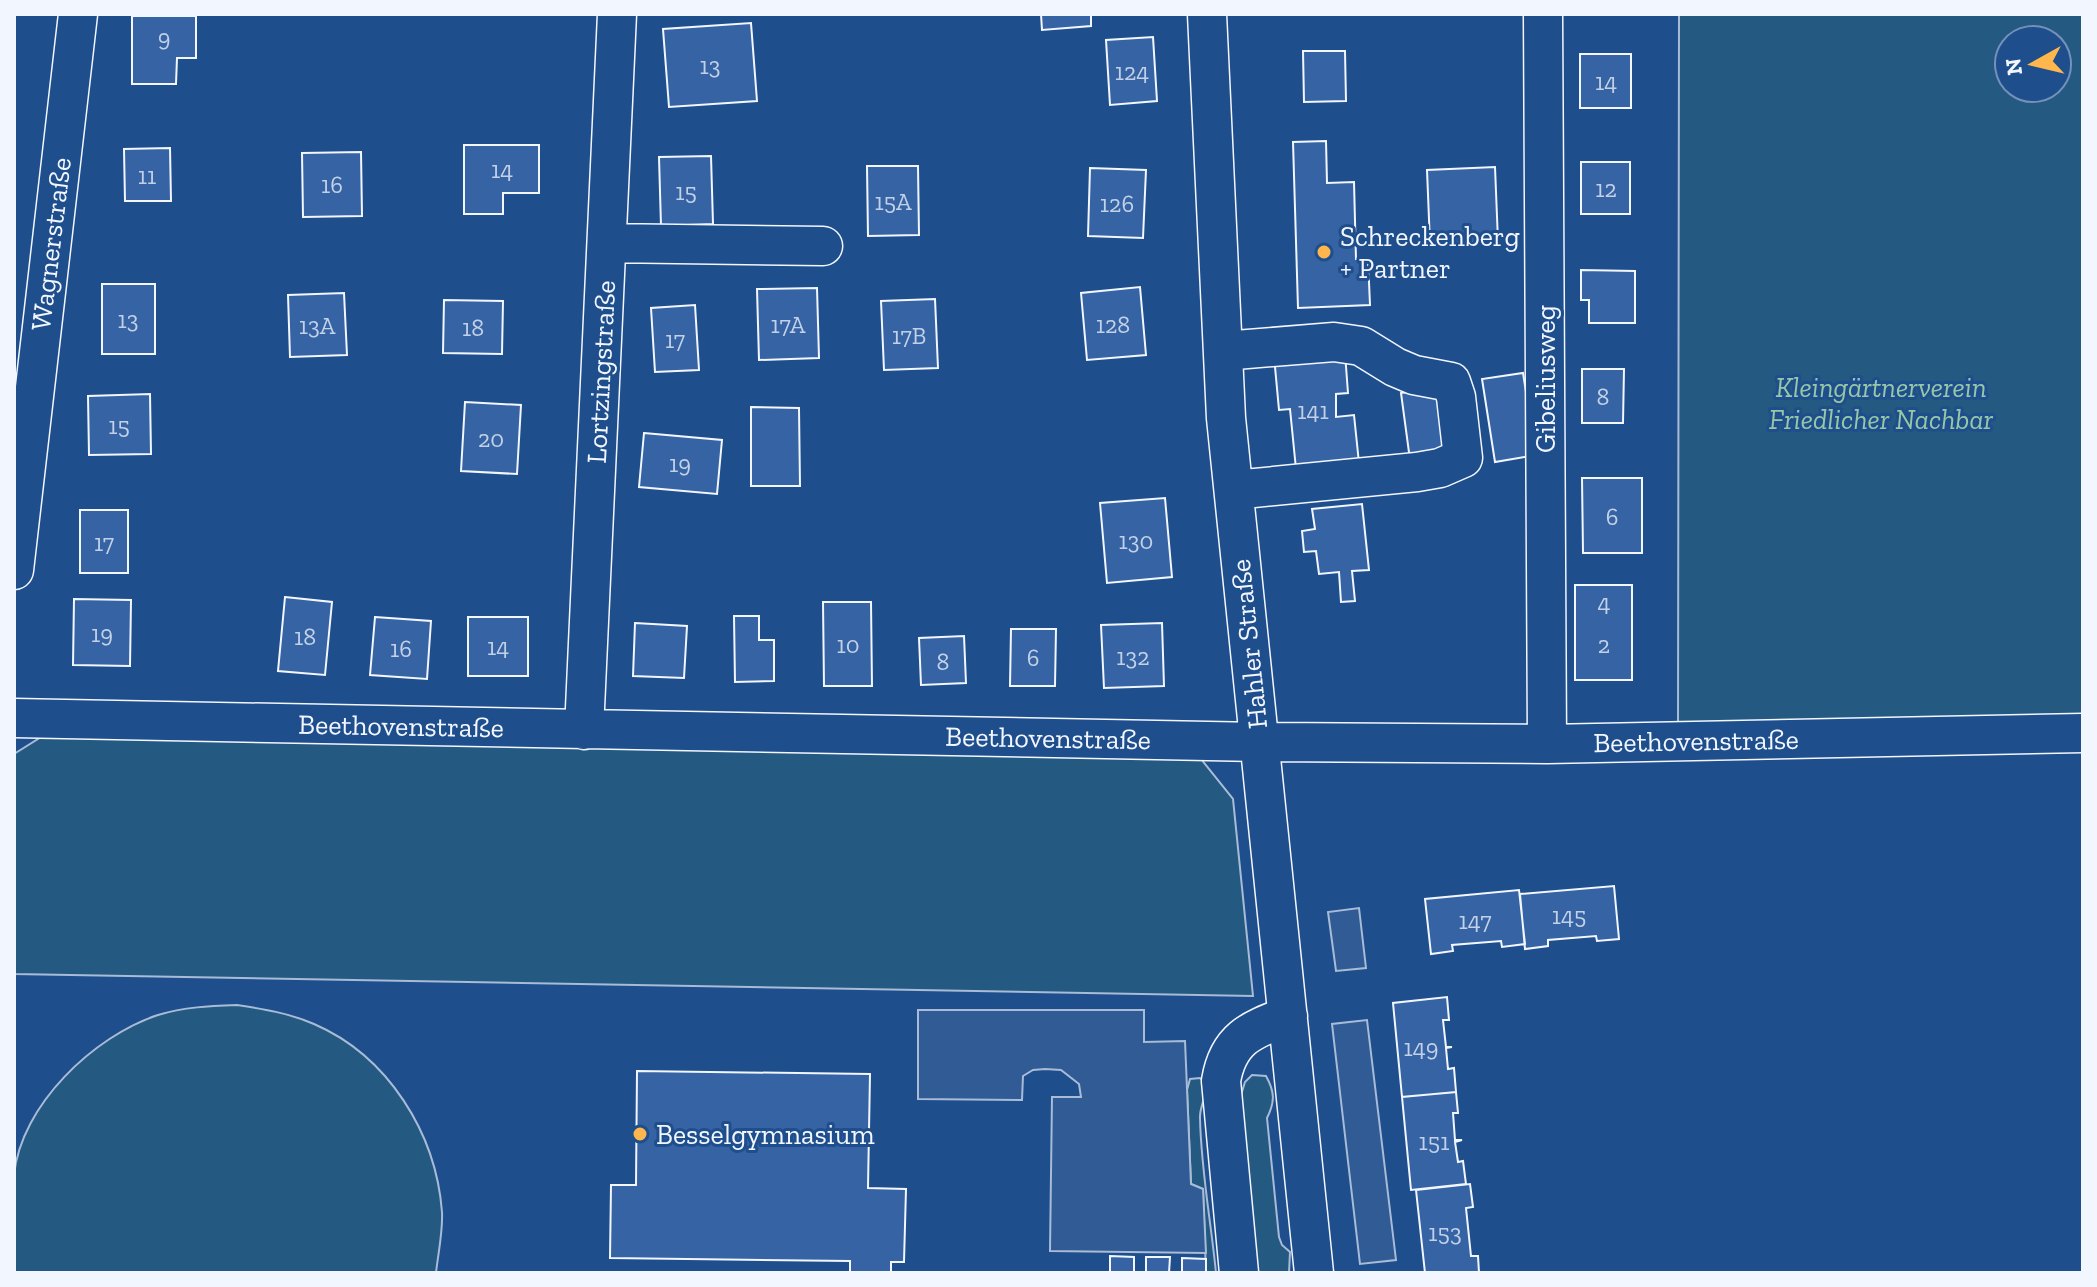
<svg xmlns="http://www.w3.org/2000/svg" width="2097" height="1287" viewBox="0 0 2097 1287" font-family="'Zilla Slab',serif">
  <rect width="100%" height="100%" fill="#1f4e8c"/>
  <!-- green -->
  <path fill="#245a82" stroke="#a8bbd7" stroke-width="2" fill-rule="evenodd" d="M1679,14H2083V719L1678,729ZM2009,40H2057V88H2009Z
    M46,734L1201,759L1233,799L1253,996L14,974V754Z
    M237,1005C263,1009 289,1013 314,1024C388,1056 436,1133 442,1212C443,1232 438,1254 436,1273H14C14,1241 11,1207 14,1175C21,1105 94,1036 158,1015C184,1007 210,1006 237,1005Z
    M1252,1075L1266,1076C1275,1092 1275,1102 1267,1118L1279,1237L1282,1245L1290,1252L1289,1273H1257L1241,1095L1245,1082Z
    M1200,1078C1213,1089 1199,1104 1200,1118C1201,1170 1211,1222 1216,1273H1206L1203,1189L1191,1184L1187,1090L1190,1079Z"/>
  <!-- parking -->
  <path fill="#305b95" stroke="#a8bbd7" stroke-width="2" d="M1359,908L1366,968L1336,971L1328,912Z
    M918,1010H1144V1042L1185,1041L1191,1184L1203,1189L1206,1253L1050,1251L1052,1097H1081L1079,1084L1061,1070L1045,1069L1033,1070L1023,1076L1022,1100L918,1099Z
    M1367,1020L1396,1260L1360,1264L1332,1024Z"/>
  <!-- building -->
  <path fill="#3563a3" stroke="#f2f6ff" stroke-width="2" d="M1041,14H1091V26L1042,30Z
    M132,16H196V58H177L176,84H132Z
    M751,23L757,101L669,107L663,29Z
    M1153,37L1157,101L1110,105L1106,40Z
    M1303,51H1345L1346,101L1304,102Z
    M1580,54H1631V108H1580Z
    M1326,141L1327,183L1354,182L1356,259H1368L1370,305L1298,308L1293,142Z
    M464,145H539V193H503V214H464Z
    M170,148L171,201H125L124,149Z
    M361,152L362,216L303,217L302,153Z
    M711,156L713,224L661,226L659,157Z
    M1581,162H1630V214H1581Z
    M867,166H918L919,235L868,236Z
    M1495,167L1498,241L1430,244L1427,170Z
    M1090,168L1146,170L1143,238L1088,236Z
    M1581,270L1635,271V323H1589V300H1581Z
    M102,284H155V354H102Z
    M1140,287L1146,355L1087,360L1081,293Z
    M817,288L819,358L759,360L757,289Z
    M344,293L347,355L290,357L288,295Z
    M935,299L938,368L884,370L881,301Z
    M444,300L503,301L502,354L443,353Z
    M695,305L699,370L655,372L651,308Z
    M1345,353L1348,393L1336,394V417L1354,415L1359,463L1296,469L1290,409L1279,410L1274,356Z
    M1582,369H1624L1623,423H1582Z
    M1523,373L1536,455L1495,462L1482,379Z
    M1440,387L1450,455L1410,460L1401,393Z
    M150,394L151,454L89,455L88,396Z
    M465,402L521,405L517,474L461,471Z
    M751,407L799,408L800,486H751Z
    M644,433L722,440L717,494L639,487Z
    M1582,478H1642V553H1583Z
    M1165,498L1172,577L1107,583L1100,503Z
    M1362,504L1369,570L1352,571L1355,601L1341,602L1339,572L1319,574L1316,551L1304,552L1302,531L1315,529L1312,509Z
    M80,510H128V573H80Z
    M1575,585H1632V680H1575Z
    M285,597L332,602L325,675L278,671Z
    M74,599L131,600L130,666L73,665Z
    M823,602H871L872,686H824Z
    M734,616H759V640H774V681L735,682Z
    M375,617L431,621L427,679L370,675Z
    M468,617H528V676H468Z
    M635,623L687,626L684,678L633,676Z
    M1162,623L1164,686L1104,688L1101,625Z
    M1011,629H1056L1055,686H1010Z
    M964,636L966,683L921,685L919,638Z
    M1614,886L1619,939L1597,941L1596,936L1548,940V946L1525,949L1520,894Z
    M1519,890L1525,944L1502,947L1501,941L1452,945L1453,951L1431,954L1425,899Z
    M1447,997L1449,1020H1443L1446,1047H1452L1446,1048L1448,1069L1454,1068L1456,1092L1402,1097L1393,1003Z
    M637,1071L870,1074L868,1188L906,1189L904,1262H891V1273H850V1261L610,1258L611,1185H636Z
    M1456,1092L1458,1113H1453L1455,1140H1462L1455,1142L1458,1162L1463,1161L1466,1184L1411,1190L1402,1097Z
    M1470,1184L1473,1207L1466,1208L1471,1256H1478L1479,1273H1425L1416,1190Z
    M1110,1256L1134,1257V1273H1110Z
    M1146,1257H1170L1169,1273H1146Z
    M1182,1258L1206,1259V1273H1182Z"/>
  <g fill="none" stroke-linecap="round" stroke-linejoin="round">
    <defs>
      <path id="minor" d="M1207,14L1226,418L1314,1273
        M1543,14L1547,744
        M607,243L823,246
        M1223,351L1334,342L1361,346L1395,367L1414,375L1451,382L1456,397L1463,458L1440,468L1417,472L1234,490
        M14,570L78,14
        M14,718L1259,742L1547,744L2083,733
        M584,730L617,14
        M1239,1273L1221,1081C1228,1039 1250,1030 1288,1016"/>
    </defs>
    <!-- minor casing -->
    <use href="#minor" stroke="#f2f6ff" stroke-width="41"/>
    <!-- minor -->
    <use href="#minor" stroke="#1f4e8c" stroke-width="38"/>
  </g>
  <!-- markers -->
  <g fill="#ffb74d" stroke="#1f4e8c" stroke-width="3">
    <circle cx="1324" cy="252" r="8"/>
    <circle cx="640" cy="1134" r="8"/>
  </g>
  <g text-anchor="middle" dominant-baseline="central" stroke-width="6" stroke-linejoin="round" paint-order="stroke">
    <!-- number labels -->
    <g font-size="24" fill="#c3d1e8">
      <text x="164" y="37">9</text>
      <text x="710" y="65">13</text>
      <text x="1132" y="71">124</text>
      <text x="1606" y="81">14</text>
      <text x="502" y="169">14</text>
      <text x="147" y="175">11</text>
      <text x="332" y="184">16</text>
      <text x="1606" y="188">12</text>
      <text x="686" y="191">15</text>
      <text x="893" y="201">15A</text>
      <text x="1117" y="203">126</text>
      <text x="128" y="319">13</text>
      <text x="788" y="324">17A</text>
      <text x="1113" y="324">128</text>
      <text x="317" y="325">13A</text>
      <text x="473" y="327">18</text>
      <text x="909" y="335">17B</text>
      <text x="675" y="339">17</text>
      <text x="1603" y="396">8</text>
      <text x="1313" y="410">141</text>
      <text x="119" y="425">15</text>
      <text x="491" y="438">20</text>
      <text x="680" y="463">19</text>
      <text x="1612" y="516">6</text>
      <text x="1136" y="540">130</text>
      <text x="104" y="542">17</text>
      <text x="1604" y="602">4</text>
      <text x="102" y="633">19</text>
      <text x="305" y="636">18</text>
      <text x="848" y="644">10</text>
      <text x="1604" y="644">2</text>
      <text x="498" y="646">14</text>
      <text x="401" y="648">16</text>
      <text x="1133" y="656">132</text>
      <text x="1033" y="657">6</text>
      <text x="943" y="661">8</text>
      <text x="1569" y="915">145</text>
      <text x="1475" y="920">147</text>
      <text x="1421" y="1047">149</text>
      <text x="1434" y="1141">151</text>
      <text x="1445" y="1232">153</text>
    </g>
    <!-- poi labels -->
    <g font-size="28" fill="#f2f6ff" stroke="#1f4e8c" text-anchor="start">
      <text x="1340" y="236">Schreckenberg<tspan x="1340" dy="32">+ Partner</tspan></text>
      <text x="656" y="1134">Besselgymnasium</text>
    </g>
    <!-- street labels -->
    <g font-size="28" fill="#f2f6ff" stroke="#1f4e8c">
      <text transform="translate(51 244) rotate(-83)">Wagnerstraße</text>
      <text transform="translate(601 372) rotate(-87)">Lortzingstraße</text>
      <text transform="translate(1545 379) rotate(-90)">Gibeliusweg</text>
      <text transform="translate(1249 644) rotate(-96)">Hahler Straße</text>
      <text transform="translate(401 726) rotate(1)">Beethovenstraße</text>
      <text transform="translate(1048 738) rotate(1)">Beethovenstraße</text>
      <text transform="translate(1696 741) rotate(-1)">Beethovenstraße</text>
    </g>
    <!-- park labels -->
    <g font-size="28" font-style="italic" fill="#97c8a6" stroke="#1f4e8c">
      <text x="1881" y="387">Kleingärtnerverein<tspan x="1881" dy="32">Friedlicher Nachbar</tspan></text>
    </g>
  </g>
  <!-- border -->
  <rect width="2097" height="1287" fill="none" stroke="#f2f6ff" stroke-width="32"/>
  <!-- north arrow -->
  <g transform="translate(2033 64) rotate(262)"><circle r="38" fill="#1f4e8c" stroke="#7391ba" stroke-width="2"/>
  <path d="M0-6L14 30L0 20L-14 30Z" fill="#ffb74d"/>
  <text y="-12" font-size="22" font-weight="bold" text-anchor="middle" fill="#f2f6ff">N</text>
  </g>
</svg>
